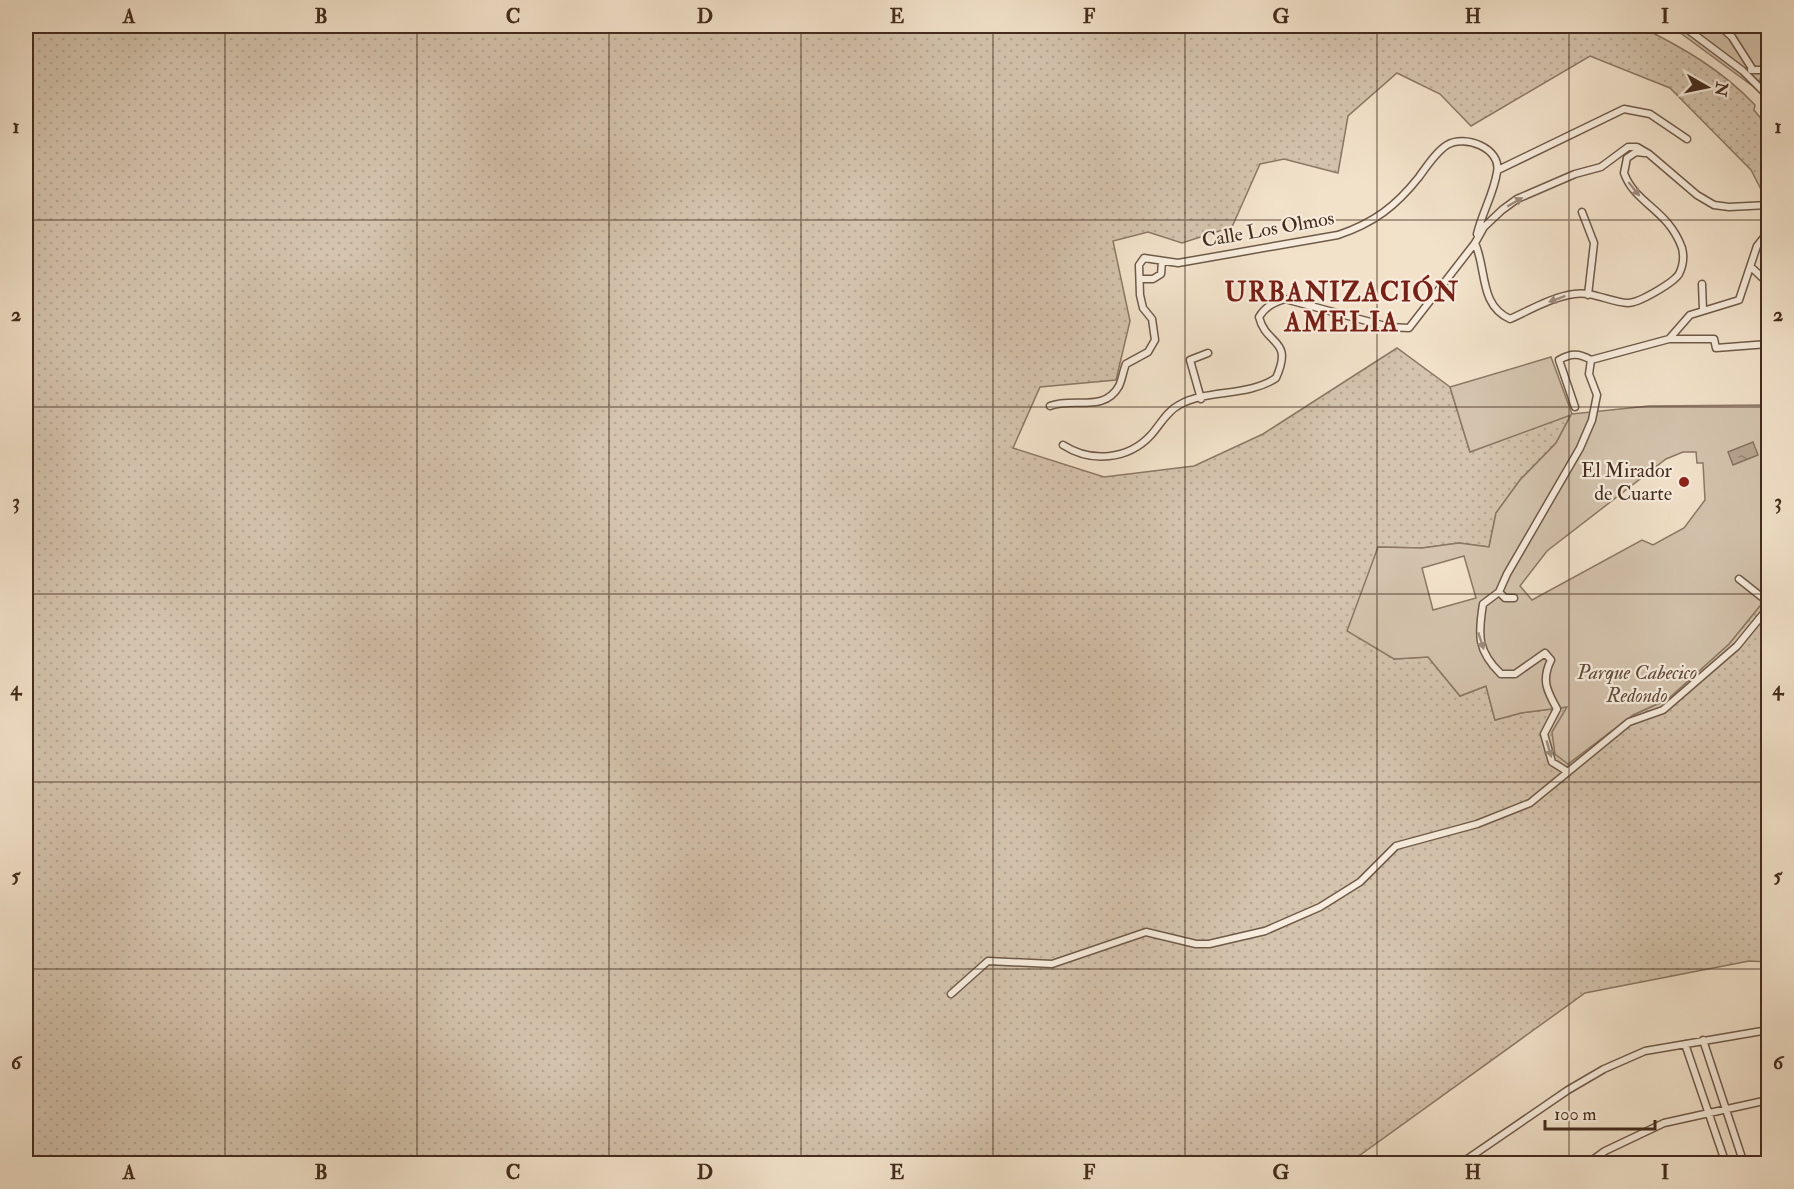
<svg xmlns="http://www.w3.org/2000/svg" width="1794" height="1189" viewBox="0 0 1794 1189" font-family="'IM FELL Double Pica',serif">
  <defs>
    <pattern id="grass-dots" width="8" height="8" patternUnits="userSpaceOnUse" patternTransform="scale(1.5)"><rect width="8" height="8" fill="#d4c3ad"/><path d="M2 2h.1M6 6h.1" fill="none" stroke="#b7a894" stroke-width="1.8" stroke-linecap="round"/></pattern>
    <pattern id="water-ripples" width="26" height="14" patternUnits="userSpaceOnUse" patternTransform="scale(1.5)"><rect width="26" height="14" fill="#b6a48f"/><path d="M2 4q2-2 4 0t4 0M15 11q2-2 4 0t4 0" fill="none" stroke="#968674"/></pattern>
  </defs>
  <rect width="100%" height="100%" fill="#f2e2ca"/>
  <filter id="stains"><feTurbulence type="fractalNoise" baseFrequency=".00333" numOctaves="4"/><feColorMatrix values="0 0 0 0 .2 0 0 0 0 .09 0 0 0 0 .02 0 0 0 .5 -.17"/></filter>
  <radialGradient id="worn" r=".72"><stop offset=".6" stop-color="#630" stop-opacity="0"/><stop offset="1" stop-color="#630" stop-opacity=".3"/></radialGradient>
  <!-- grass -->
  <path fill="url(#grass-dots)" stroke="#8c7865" stroke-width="1.5" d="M26,26H1639C1682,47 1722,70 1755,105L1754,110L1768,127V203L1751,170L1670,88L1590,56L1471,126L1440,94L1397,73L1348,116L1338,173L1284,159L1260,164L1232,227L1182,243L1148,232L1113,241L1130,321L1116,380L1040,387L1013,448L1104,477L1194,466L1263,434L1397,348L1450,387L1470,452L1571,414L1556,443L1520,480L1496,513L1489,547L1459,543L1422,548L1378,547L1394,659L1428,657L1460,696L1486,686L1495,720L1521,713L1568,707V764L1633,715L1662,702L1729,644L1768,596V962L1749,961L1585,993L1349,1163H26Z"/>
  <!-- park -->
  <path fill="#d4c3ad" stroke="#8c7865" stroke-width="1.5" fill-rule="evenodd" d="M1671,26H1768V76L1761,75L1758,90Z
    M1551,357L1572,414L1649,406L1768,405V596L1729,644L1668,699L1633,715L1568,764L1555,754L1552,732L1567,707L1521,713L1495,720L1486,686L1460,696L1428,657L1394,659L1347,631L1378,547L1422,548L1459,543L1489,547L1496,513L1520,480L1556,443L1571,415L1470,452L1450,387ZM1683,452H1696L1697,463H1703L1705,500L1684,528L1653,545L1642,540L1532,600L1520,586L1547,551L1666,459ZM1464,556L1476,598L1433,610L1422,568Z"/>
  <!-- water -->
  <path fill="url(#water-ripples)" stroke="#887461" stroke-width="1.5" d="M1753,442L1758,455L1733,465L1728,452Z"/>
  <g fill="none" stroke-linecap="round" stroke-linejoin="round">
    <defs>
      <path id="street" d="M1683,26L1743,71L1768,96
        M1720,26L1732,37L1753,70
        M1751,70H1768
        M1498,170L1624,109L1650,114L1687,139
        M1582,212L1594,243L1588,295
        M1475,243C1487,270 1479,305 1510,319C1530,310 1552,297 1574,294C1592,291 1610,302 1628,303C1639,303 1673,283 1679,274C1683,266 1684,256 1682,248C1668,209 1635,204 1624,173L1627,158L1636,152L1645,153
        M1751,267L1768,283
        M1141,279H1153L1161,274L1162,262
        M1702,284L1703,310
        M1669,339L1690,315L1739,300L1757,246L1768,232
        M1767,344L1768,326
        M1591,360L1669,339H1714L1716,348L1768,344
        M1201,399L1190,360L1208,353
        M1050,406C1074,397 1104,413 1119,386C1122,380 1123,371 1126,364L1148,352L1155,340L1152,319L1143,308L1140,295L1139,265L1144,258L1178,263L1338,235C1374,223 1396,206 1419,177C1427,166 1436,152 1447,145C1464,134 1502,148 1497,172C1494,193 1482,213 1477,234
        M1575,407L1559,360C1571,353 1579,353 1591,360
        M1063,445C1091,463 1128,460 1151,435C1160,425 1167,411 1179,405C1206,389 1248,397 1276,378C1294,338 1266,346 1259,317C1266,306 1273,303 1285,299L1389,327L1409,328L1475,243L1484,227L1502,210L1517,199L1575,174L1601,167L1628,147H1637L1649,154L1697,195L1714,205L1729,207L1768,205
        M1739,579L1768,602
        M1499,592L1483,604C1478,635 1477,651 1501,674H1515L1545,653L1551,660C1541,680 1547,691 1557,709L1544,734L1552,762L1568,772
        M1514,598H1505L1499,592L1507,574L1580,448L1592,420L1597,395L1589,374L1591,360
        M951,994L988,961L1052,964L1146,932L1196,944H1209L1265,931L1320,907L1360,882L1396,846L1477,824L1530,803L1629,722L1663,710L1737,646L1768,608
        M1703,1040L1744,1164
        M1685,1044L1726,1164
        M1460,1164L1568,1090L1604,1069L1645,1051L1768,1030
        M1587,1164L1605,1151L1664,1123L1768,1100"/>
    </defs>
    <!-- street casing -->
    <use href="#street" stroke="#6f5a48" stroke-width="9"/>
    <!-- street -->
    <use href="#street" stroke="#f7ecdd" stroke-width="6"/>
  </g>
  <!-- one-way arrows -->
  <defs><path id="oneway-solid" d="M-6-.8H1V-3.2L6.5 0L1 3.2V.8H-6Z" transform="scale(1.5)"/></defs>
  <g fill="#9d8c7d">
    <use href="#oneway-solid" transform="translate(1634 189) rotate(51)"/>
    <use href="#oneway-solid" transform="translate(1515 202) rotate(-30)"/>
    <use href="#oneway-solid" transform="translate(1557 299) rotate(160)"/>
    <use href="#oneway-solid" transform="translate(1481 641) rotate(72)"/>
    <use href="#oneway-solid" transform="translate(1549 749) rotate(74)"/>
  </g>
  <!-- grid -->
  <path fill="none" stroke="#432c1d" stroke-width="1.5" stroke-opacity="0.55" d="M225,26V1164M417,26V1164M609,26V1164M801,26V1164M993,26V1164M1185,26V1164M1377,26V1164M1569,26V1164M26,220H1768M26,407H1768M26,594H1768M26,782H1768M26,969H1768"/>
  <!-- markers -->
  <circle fill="#8f2418" stroke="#f7ecdd" stroke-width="2" cx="1684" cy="482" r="6"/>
  <g text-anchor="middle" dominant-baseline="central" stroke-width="4.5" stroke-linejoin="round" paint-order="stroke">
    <!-- street labels -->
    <g font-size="20" fill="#432c1d" stroke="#f7ecdd">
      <text transform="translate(1268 229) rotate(-10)">Calle Los Olmos</text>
    </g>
    <!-- poi labels -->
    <g font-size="20" fill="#432c1d" stroke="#f7ecdd" text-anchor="end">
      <text x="1672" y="470">El Mirador<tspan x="1672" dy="23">de Cuarte</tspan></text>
    </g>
    <!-- park labels -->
    <g font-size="20" font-style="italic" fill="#604a3a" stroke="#f7ecdd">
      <text x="1637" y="672">Parque Cabecico<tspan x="1637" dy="23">Redondo</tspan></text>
    </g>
    <!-- district labels -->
    <g font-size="26" font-weight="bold" letter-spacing="1.5" fill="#7a1f14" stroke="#f7ecdd">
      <text x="1342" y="293">URBANIZACIÓN<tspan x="1342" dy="30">AMELIA</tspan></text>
    </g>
  </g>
  <!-- margin -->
  <rect width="1794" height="1189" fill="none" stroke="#f2e2ca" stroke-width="66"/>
  <!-- north arrow -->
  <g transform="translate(1707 87) rotate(99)" stroke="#f7ecdd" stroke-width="4.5" paint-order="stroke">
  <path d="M0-4.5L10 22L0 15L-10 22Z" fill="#432c1d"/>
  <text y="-9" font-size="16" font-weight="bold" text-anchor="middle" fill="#432c1d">N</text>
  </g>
  <!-- scale -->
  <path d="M1545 1120v9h110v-9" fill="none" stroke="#432c1d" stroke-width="3"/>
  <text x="1554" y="1120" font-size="18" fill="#432c1d" stroke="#f7ecdd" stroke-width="4.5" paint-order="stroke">100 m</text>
  <rect x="33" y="33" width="1728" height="1123" fill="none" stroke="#432c1d" stroke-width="2"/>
  <g font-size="20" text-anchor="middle" font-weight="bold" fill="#432c1d">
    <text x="129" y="23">A</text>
    <text x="321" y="23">B</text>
    <text x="513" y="23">C</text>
    <text x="705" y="23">D</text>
    <text x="897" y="23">E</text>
    <text x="1089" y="23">F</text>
    <text x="1281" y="23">G</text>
    <text x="1473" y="23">H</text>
    <text x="1665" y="23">I</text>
    <text x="16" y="133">1</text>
    <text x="1778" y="133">1</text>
    <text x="16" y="321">2</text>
    <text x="1778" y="321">2</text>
    <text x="16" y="508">3</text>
    <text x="1778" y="508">3</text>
    <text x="16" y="695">4</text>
    <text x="1778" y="695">4</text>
    <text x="16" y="882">5</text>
    <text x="1778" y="882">5</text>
    <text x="16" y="1069">6</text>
    <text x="1778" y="1069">6</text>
    <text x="129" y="1179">A</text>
    <text x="321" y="1179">B</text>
    <text x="513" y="1179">C</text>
    <text x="705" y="1179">D</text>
    <text x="897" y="1179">E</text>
    <text x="1089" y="1179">F</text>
    <text x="1281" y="1179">G</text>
    <text x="1473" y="1179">H</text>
    <text x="1665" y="1179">I</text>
  </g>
  <rect width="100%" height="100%" filter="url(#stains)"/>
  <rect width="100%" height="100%" fill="url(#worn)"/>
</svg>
